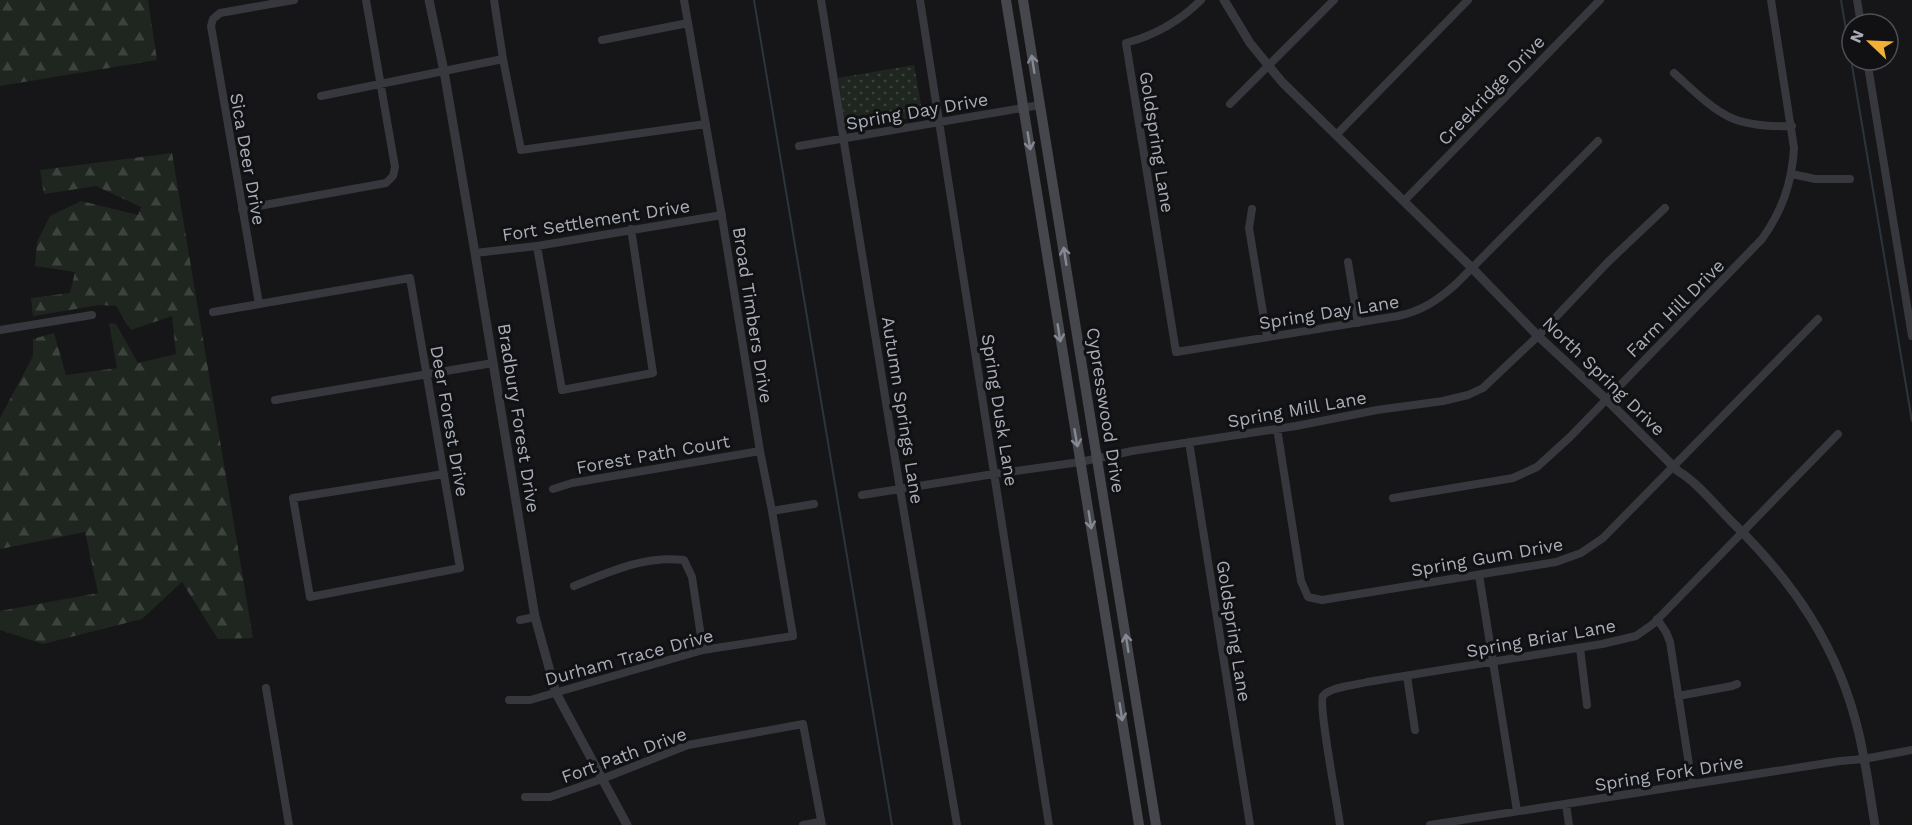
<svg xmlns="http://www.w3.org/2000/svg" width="1912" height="825" viewBox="0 0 1912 825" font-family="'Work Sans',sans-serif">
  <defs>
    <pattern id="grass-dots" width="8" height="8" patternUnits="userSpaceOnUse" patternTransform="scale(1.5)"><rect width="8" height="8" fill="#1e261f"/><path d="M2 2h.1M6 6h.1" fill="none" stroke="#3c433d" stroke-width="1.8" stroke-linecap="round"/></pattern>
    <pattern id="forest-firs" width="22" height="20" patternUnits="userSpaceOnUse" patternTransform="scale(1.5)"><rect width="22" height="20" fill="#1e261f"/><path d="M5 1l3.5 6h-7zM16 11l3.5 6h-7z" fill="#3c433d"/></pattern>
  </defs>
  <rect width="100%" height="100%" fill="#161618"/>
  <!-- grass -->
  <path fill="url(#grass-dots)" d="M914,65L923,116L846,129L838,78Z"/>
  <!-- forest -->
  <path fill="url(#forest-firs)" d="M0,0H148L157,60L0,86Z
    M172,153L253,638L218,639L182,582L142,619L43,644L0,630V611L98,593L85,532L0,549V418L33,356V339L54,333L66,375L117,368L109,323L116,324L138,363L176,354L172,316L131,330L116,306L100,305L33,316L31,298L70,293L75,272L35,266L37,242L50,216L81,201L138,215L141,207L96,186L44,194L40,170Z"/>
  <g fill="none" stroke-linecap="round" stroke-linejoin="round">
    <!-- stream -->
    <path stroke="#2c353c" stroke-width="2" d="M754,0L892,825
      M1841,0L1912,421"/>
    <!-- minor -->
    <path stroke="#37383d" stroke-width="8" d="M494,0L503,59L521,150L706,124
      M821,0L900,489L957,825
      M920,0L1049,825
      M1201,0C1179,22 1156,35 1126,43L1176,352L1398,316C1422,311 1438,300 1456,284L1598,141
      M1857,0L1861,24
      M602,40L688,23
      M1867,60L1912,336
      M1674,73C1718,113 1729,128 1792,126
      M321,96L503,59
      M1230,104L1334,0
      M1337,134L1468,0
      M799,146L1040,105
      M1792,174L1815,179H1850
      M1404,201L1600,0
      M242,209L386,183L393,176L395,167L366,0
      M1252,209L1249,228L1267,337
      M537,246L562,390L653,373L631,229
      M475,253L537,246L722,215
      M1348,262L1358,323
      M259,304L211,26L213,19L220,13L294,0
      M213,312L410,278C427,375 444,472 460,568L310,597L293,498L444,474
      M0,330L92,315
      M275,400L493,363
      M1277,428L1301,581L1308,597L1322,600L1556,562L1581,553L1603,538L1818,319
      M1189,442L1250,825
      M553,489L572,483L760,451
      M862,495L994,474L1080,462L1132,451L1296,426L1377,410L1443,401L1468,395L1483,388L1538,336L1608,262L1665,208
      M1393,498L1513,478L1537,467L1570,437L1762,239C1782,211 1792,183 1794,148L1771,0
      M772,511L814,504
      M1479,575L1517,811
      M574,586C609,572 645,555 684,560L692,577L703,650
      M1657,619L1666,632L1670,642L1692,784
      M520,620L535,617
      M1580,648L1587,705
      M1407,676L1415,730
      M266,688L289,825
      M1678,696L1732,686L1737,684
      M509,700H530L703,650L793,636L772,511L760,451L721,211L684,0
      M525,797H550L602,779L688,745L803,724L822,825
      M1566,804L1569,825
      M803,825L820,822L822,824
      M1340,825C1338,808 1318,705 1323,696C1329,687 1356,685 1367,682L1602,644L1636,636L1653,624L1838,434
      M1430,825L1840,761L1864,759L1912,750"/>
    <!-- tertiary -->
    <path stroke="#37383d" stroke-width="9" d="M429,0L444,71L475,253L535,617L556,693L627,825
      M1224,0L1250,43L1282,82L1472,268L1538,336L1606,399L1678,471C1698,483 1714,504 1731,521C1794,582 1839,648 1859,734C1866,764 1870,795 1875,825"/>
    <!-- secondary -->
    <path stroke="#45474d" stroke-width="10" d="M1006,0L1139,825
      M1023,0L1156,825"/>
  </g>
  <!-- one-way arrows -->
  <defs><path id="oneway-shaft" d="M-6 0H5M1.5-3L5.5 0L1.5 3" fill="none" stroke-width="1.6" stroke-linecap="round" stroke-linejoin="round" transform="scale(1.5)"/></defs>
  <g stroke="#858993">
    <use href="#oneway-shaft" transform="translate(1033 64) rotate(-99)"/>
    <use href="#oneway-shaft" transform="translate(1029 141) rotate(81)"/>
    <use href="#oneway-shaft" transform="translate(1065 256) rotate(-99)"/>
    <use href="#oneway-shaft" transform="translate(1059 333) rotate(81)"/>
    <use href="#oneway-shaft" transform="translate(1076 438) rotate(80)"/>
    <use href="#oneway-shaft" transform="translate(1090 520) rotate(81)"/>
    <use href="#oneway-shaft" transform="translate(1127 643) rotate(-99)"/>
    <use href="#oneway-shaft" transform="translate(1121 712) rotate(81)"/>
  </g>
  <g text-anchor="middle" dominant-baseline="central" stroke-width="6" stroke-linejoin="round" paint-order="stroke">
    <!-- street labels -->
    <g font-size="18" fill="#a8adb8" stroke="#111113">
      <text transform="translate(1491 90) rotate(-46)">Creekridge Drive</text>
      <text transform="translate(917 111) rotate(-10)">Spring Day Drive</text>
      <text transform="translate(1157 142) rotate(81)">Goldspring Lane</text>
      <text transform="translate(248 159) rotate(80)">Sica Deer Drive</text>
      <text transform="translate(596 220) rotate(-9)">Fort Settlement Drive</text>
      <text transform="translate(1675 308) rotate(-45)">Farm Hill Drive</text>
      <text transform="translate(1329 312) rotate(-9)">Spring Day Lane</text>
      <text transform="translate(753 315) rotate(81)">Broad Timbers Drive</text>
      <text transform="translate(1604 376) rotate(44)">North Spring Drive</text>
      <text transform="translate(1297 409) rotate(-10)">Spring Mill Lane</text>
      <text transform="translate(903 410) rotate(81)">Autumn Springs Lane</text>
      <text transform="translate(1000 410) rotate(81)">Spring Dusk Lane</text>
      <text transform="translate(1106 410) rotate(81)">Cypresswood Drive</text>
      <text transform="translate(519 418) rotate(81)">Bradbury Forest Drive</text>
      <text transform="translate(450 421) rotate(80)">Deer Forest Drive</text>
      <text transform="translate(653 454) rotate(-10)">Forest Path Court</text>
      <text transform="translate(1487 557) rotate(-10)">Spring Gum Drive</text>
      <text transform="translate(1234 631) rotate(81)">Goldspring Lane</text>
      <text transform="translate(1541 638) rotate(-10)">Spring Briar Lane</text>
      <text transform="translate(629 657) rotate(-15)">Durham Trace Drive</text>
      <text transform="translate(624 755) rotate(-20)">Fort Path Drive</text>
      <text transform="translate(1669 773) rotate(-9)">Spring Fork Drive</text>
    </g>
  </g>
  <!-- north arrow -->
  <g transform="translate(1870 42) rotate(293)"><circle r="28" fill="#111113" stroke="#4d4f55" stroke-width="1.5"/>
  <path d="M0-4.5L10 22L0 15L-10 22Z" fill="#f2b134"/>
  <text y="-9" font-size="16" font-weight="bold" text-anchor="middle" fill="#a8adb8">N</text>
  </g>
</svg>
